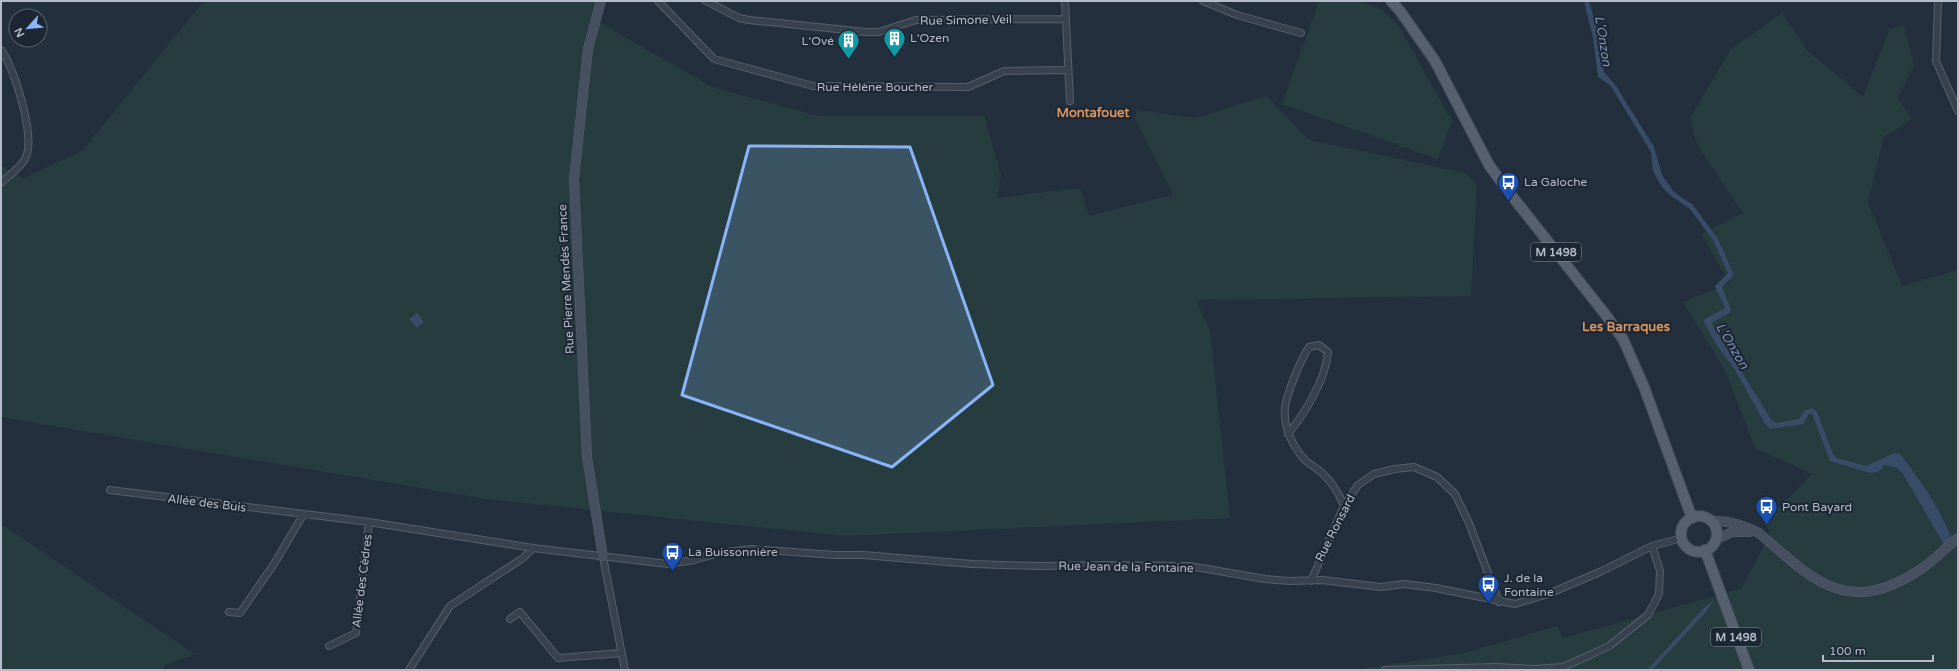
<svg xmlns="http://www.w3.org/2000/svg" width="1959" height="671" viewBox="0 0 1959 671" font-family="'Varela Round',sans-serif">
  <rect width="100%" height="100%" fill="#242f3e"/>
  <!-- green -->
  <path fill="#263c3f" d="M204,1H600L599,22L712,87L818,116H984L1001,175L997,198L1080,188L1089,216L1173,195L1135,119L1136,110L1196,118L1266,96L1309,140L1466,173L1477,185L1471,296L1196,300L1210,331L1230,518L845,536L485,499L1,417V166L24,178L82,151Z
    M1319,1H1360L1382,9L1400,28L1452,121L1438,159L1282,104Z
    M1782,13L1808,51L1863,97L1889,30L1904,25L1914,66L1898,98L1912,119L1884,137L1868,202L1902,286L1958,270V670H1354L1465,653L1557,626L1563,638L1741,589L1770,534L1762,516L1779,508L1812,474L1755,448L1725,370L1683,302L1730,283L1701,234L1743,213L1697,145L1690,118L1731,49Z
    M1,524L195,654L165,665L163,670H1Z"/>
  <!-- water -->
  <path fill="#394c67" d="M1584,1H1589L1599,37L1604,72L1616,86L1654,147L1662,175L1674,192L1693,205L1718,239L1733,273L1732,277L1722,287L1731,310L1729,313L1713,322L1712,324L1772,421L1776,423L1799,419L1805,410L1812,408L1817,412L1833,454L1837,458L1866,466L1894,453L1900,454C1922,483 1939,506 1952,540L1945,546L1903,474L1897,468L1884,465L1880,471L1870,473L1830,461L1812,413L1809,414L1803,424L1770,429L1765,424L1735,370L1716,344L1704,322L1705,319L1725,308L1715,286L1728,273L1713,240L1690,209L1670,195L1662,187L1653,171L1651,152L1610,85L1598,77L1593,38Z
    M417,313L424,322L417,328L409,319Z
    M1715,599L1705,613L1653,669L1647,670L1703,609Z"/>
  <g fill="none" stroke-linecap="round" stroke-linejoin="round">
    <defs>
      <path id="street" d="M658,1L714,59L813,86L968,87L1004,71L1068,70
        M706,1L739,18L749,20L866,32H879L916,20L1066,19
        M1065,1L1070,101
        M1203,1L1237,15L1301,33
        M1938,1L1936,61L1958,111
        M1,50C14,66 37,140 25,159C20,168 8,176 1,183
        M1288,434C1305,413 1326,379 1328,352L1319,345L1309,347C1301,359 1287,393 1285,407C1283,426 1292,446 1305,460C1310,465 1317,468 1322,473C1333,483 1339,493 1344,506
        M110,490L369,522L533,548L668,564L694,560L719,553L751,549L835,555H863L972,564L1037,566L1109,565L1190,566L1265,579L1290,581L1322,580L1381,587L1404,584L1436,588L1515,604L1548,594L1602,571L1652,546L1682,538
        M603,557L625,670
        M1311,581L1344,506L1358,485L1374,474L1395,469L1414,467L1437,477L1455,494L1469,523L1499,602
        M229,612L240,613L274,564L303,515
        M510,619L520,612L558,658L622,653
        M329,646L356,633L369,522
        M409,670L450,606L523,558L533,548
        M1385,670L1495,667L1534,669L1563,667L1590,655L1609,646L1648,615L1659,594L1660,571L1652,546"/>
      <path id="secondary" d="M601,1L588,49L574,179L587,457L603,557
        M1712,521C1729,520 1744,525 1759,533C1813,580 1847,617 1918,571C1933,562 1944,549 1958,538
        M1715,540L1732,532H1750"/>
      <path id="primary" d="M1391,1L1400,11L1435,61L1489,165L1508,191L1605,314L1623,339L1644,387L1692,518
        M1681 534a18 18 0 1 1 36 0a18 18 0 1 1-36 0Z
        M1705,550L1749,670"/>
    </defs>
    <!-- street casing -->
    <use href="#street" stroke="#565f6c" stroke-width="8"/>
    <!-- secondary casing -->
    <use href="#secondary" stroke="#565f6c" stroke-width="10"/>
    <!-- primary casing -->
    <use href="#primary" stroke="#414a57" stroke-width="12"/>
    <!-- street -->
    <use href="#street" stroke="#38414e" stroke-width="6"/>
    <!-- secondary -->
    <use href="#secondary" stroke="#465061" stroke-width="9"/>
    <!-- primary -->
    <use href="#primary" stroke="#56606e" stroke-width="10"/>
  </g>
  <!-- marked area -->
  <path fill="#8ab4f8" fill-opacity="0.2" stroke="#8ab4f8" stroke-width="3" stroke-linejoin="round" d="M749,146L910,147L993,385L892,467L682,395Z"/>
  <!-- icons -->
  <defs>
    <symbol id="building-pin" viewBox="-11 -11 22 30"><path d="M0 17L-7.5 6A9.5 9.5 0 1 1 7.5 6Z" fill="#0f9aa8" stroke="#1d2633"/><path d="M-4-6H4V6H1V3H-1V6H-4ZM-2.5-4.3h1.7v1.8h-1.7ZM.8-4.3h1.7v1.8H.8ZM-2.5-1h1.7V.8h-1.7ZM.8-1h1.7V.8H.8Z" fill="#fff"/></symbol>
    <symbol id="bus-pin" viewBox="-11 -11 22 30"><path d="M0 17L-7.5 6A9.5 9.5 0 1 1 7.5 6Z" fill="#1a4fb4" stroke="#1d2633"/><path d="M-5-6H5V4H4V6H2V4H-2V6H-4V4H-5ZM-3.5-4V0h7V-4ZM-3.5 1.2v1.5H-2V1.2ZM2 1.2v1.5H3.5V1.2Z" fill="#fff"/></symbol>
  </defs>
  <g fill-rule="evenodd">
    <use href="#building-pin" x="882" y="26" width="25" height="34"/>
    <use href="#building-pin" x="836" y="28" width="25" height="34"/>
    <use href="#bus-pin" x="1496" y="170" width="25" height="34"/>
    <use href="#bus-pin" x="1754" y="494" width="25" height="34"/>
    <use href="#bus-pin" x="660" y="540" width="25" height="34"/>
    <use href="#bus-pin" x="1476" y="572" width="25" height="34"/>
  </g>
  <g text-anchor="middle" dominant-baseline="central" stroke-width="4" stroke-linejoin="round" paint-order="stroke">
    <!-- shield labels -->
    <g fill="#1d2633" stroke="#878f9c" stroke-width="1">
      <rect x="1531" y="243" width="50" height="18" rx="3"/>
      <rect x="1711" y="628" width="50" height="18" rx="3"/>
    </g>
    <g font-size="11" font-weight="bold" fill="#b4bcc9">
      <text x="1556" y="252">M 1498</text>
      <text x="1736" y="637">M 1498</text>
    </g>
    <!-- street labels -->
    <g font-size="12" fill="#b4bcc9" stroke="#1d2633">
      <text transform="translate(966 20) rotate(-1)">Rue Simone Veil</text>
      <text x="875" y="87">Rue Hélène Boucher</text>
      <text transform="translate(566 279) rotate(-93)">Rue Pierre Mendès France</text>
      <text transform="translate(207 503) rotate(7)">Allée des Buis</text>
      <text transform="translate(1335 528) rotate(-63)">Rue Ronsard</text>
      <text transform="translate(1126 567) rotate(1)">Rue Jean de la Fontaine</text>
      <text transform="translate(362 581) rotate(-83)">Allée des Cèdres</text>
    </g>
    <!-- poi labels -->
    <g font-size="12" fill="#b4bcc9" stroke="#1d2633" text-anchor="start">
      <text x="910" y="38">L'Ozen</text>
      <text x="834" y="41" text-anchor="end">L'Ové</text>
      <text x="1524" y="182">La Galoche</text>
      <text x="1782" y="507">Pont Bayard</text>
      <text x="688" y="552">La Buissonnière</text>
      <text x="1504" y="578">J. de la<tspan x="1504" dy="14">Fontaine</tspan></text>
    </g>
    <!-- water labels -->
    <g font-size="13" font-style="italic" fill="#7c92b1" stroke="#1d2633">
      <text transform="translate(1603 41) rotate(81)">L'Onzon</text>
      <text transform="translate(1732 346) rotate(59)">L'Onzon</text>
    </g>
    <!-- neighbourhood labels -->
    <g font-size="13" font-weight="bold" fill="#d59563" stroke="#1d2633">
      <text x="1093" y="113">Montafouet</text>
      <text x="1626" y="327">Les Barraques</text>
    </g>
  </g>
  <!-- border -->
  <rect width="1959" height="671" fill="none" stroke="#b4bcc9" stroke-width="4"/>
  <!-- north arrow -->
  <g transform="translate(28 28) rotate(243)"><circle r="19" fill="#1d2633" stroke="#59626f"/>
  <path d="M0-3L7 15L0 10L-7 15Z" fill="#8ab4f8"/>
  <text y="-6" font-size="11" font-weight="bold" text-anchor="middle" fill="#b4bcc9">N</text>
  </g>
  <!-- scale -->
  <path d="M1823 655v6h110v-6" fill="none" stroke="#b4bcc9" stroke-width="2"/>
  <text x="1829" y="655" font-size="12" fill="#b4bcc9" stroke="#1d2633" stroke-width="3" paint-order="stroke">100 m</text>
</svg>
